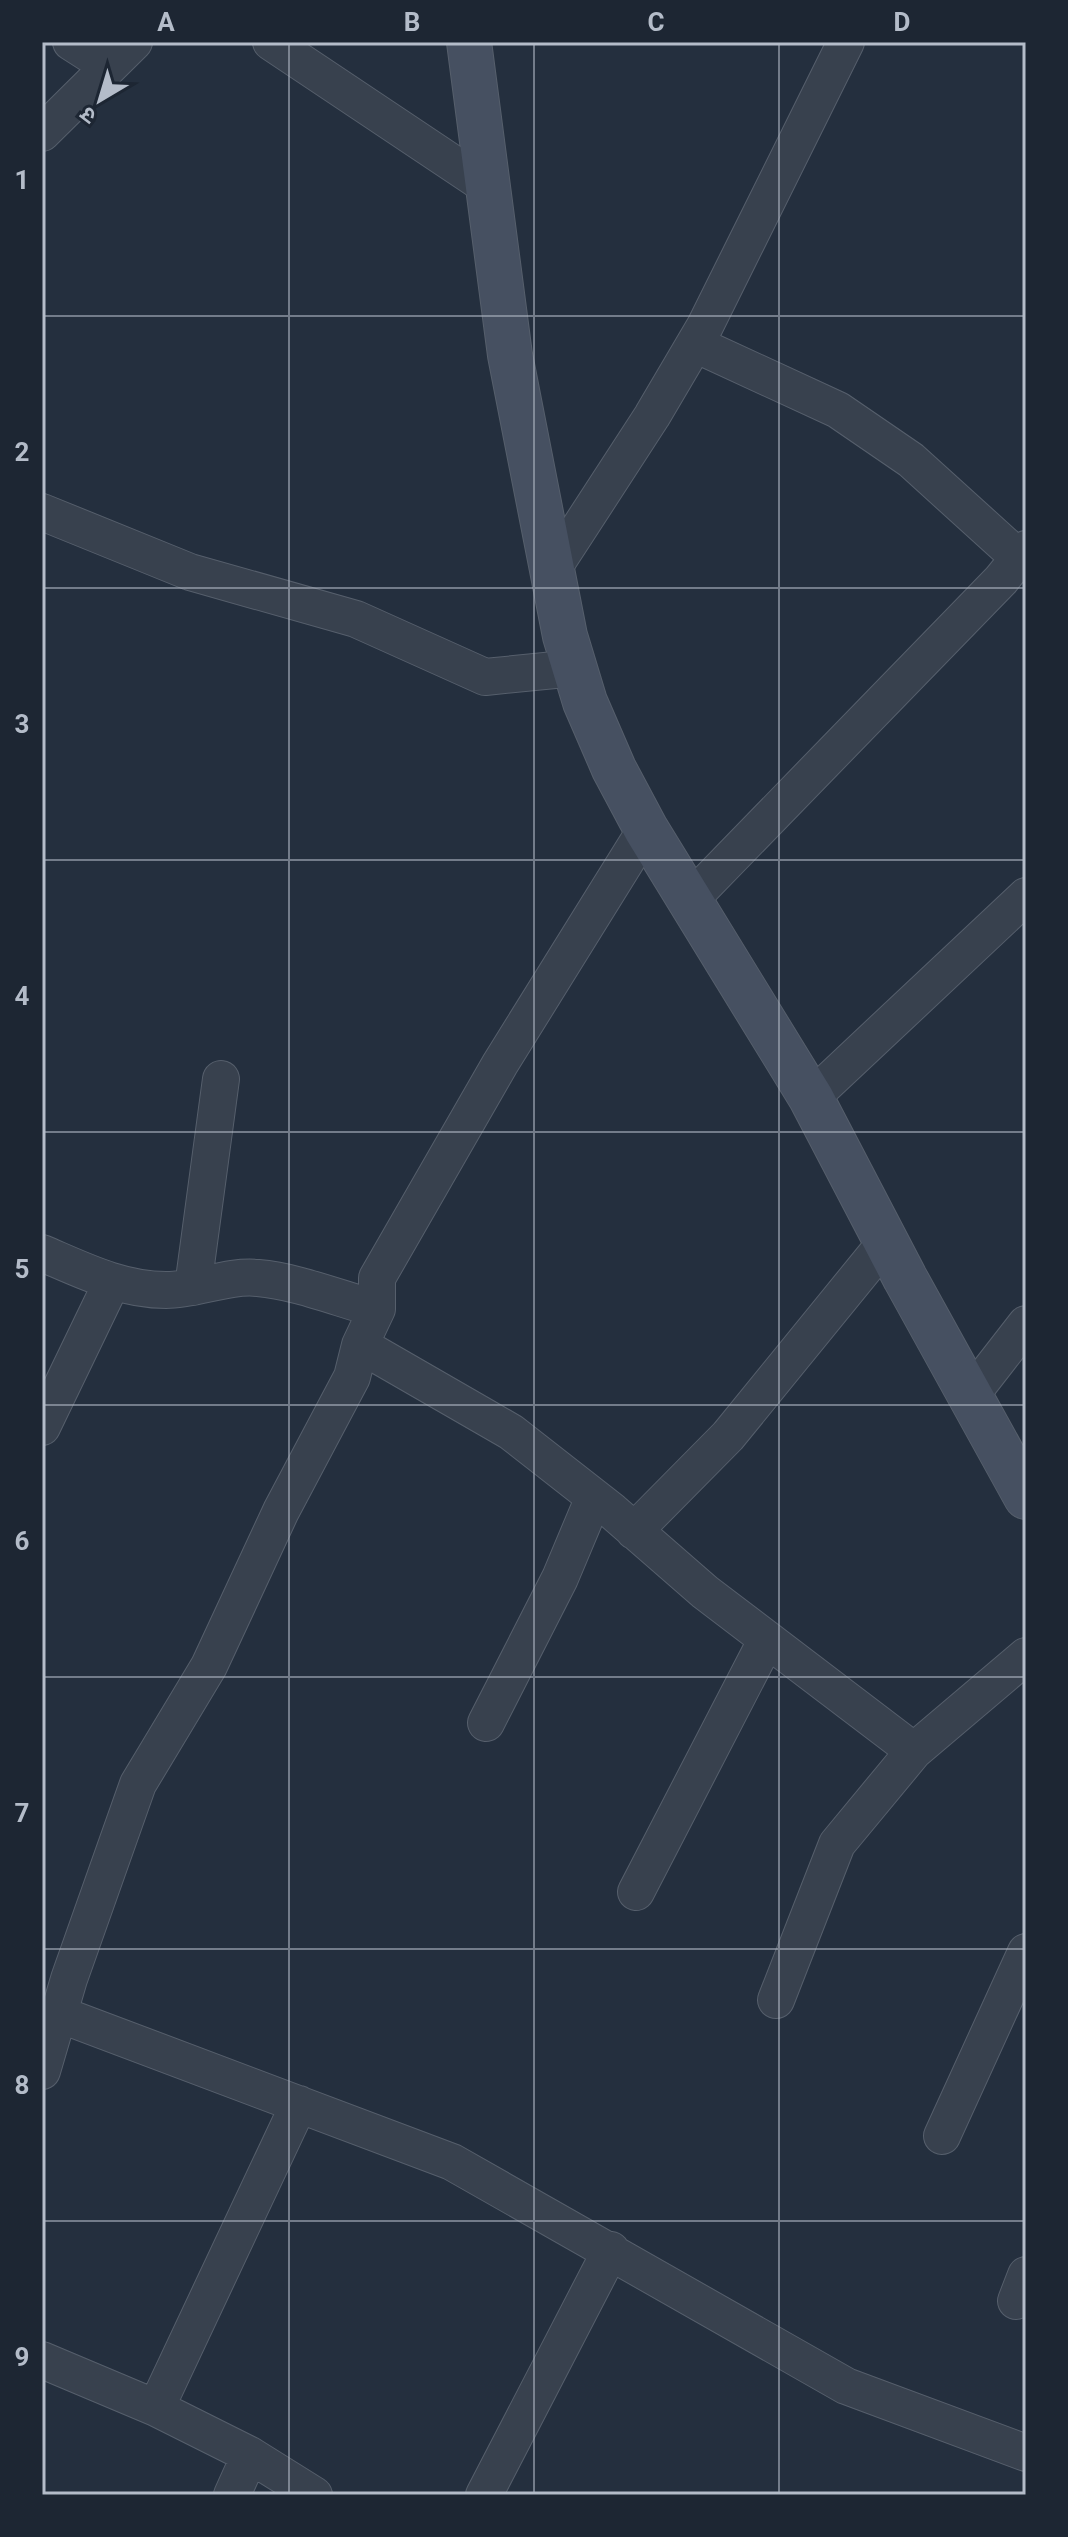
<svg xmlns="http://www.w3.org/2000/svg" width="1068" height="2537" viewBox="0 0 1068 2537" font-family="Roboto,'Noto Sans Devanagari',sans-serif">
  <rect width="100%" height="100%" fill="#242f3e"/>
  <g fill="none" stroke-linecap="round" stroke-linejoin="round">
    <defs>
      <path id="street" d="M71,42L107,65
        M271,42L488,187
        M42,133L134,42
        M695,344L838,410L911,460L1019,558
        M42,512L190,572L356,619L485,677L575,668
        M552,570L652,416L705,326L846,42
        M689,901L1001,580L1026,549
        M811,1098L1026,896
        M42,1253C82,1270 121,1290 166,1290C197,1290 227,1275 258,1278C296,1281 340,1299 377,1309
        M193,1287L221,1079
        M360,1345L511,1432L612,1511L705,1592L914,1751
        M970,1396L1026,1324
        M42,1427L112,1282
        M634,1531L728,1436L886,1242
        M486,1723L560,1578L594,1497
        M636,1892L767,1639
        M776,2000L837,1844L914,1751L1026,1656
        M59,2014L452,2162L846,2386L1026,2453
        M42,2071L69,1979L138,1784L209,1666L281,1511L352,1377L360,1345L377,1309V1278L500,1064L646,829
        M942,2136L1026,1952
        M1016,2301L1026,2275
        M42,2360L156,2408L299,2104
        M156,2408L250,2455L314,2495
        M232,2495L250,2455
        M484,2495L611,2250"/>
      <path id="secondary" d="M469,42L510,355L565,636L585,702L614,769L646,829L811,1098L905,1278L1026,1497"/>
    </defs>
    <!-- street casing -->
    <use href="#street" stroke="#565f6c" stroke-width="38"/>
    <!-- secondary casing -->
    <use href="#secondary" stroke="#565f6c" stroke-width="46"/>
    <!-- street -->
    <use href="#street" stroke="#38414e" stroke-width="36"/>
    <!-- secondary -->
    <use href="#secondary" stroke="#465061" stroke-width="44"/>
  </g>
  <!-- grid -->
  <path fill="none" stroke="#b4bcc9" stroke-width="2" stroke-opacity="0.55" d="M289,42V2495M534,42V2495M779,42V2495M42,316H1026M42,588H1026M42,860H1026M42,1132H1026M42,1405H1026M42,1677H1026M42,1949H1026M42,2221H1026"/>
  <!-- border -->
  <rect width="1068" height="2537" fill="none" stroke="#1d2633" stroke-width="88"/>
  <!-- north arrow -->
  <g transform="translate(100 100) rotate(218)" stroke="#1d2633" stroke-width="6" paint-order="stroke">
  <path d="M0-6L14 30L0 20L-14 30Z" fill="#b4bcc9"/>
  <text y="-12" font-size="22" font-weight="bold" text-anchor="middle" fill="#b4bcc9">उ</text>
  </g>
  <rect x="44" y="44" width="980" height="2449" fill="none" stroke="#b4bcc9" stroke-width="3"/>
  <g font-size="26" text-anchor="middle" font-weight="bold" fill="#b4bcc9">
    <text x="166" y="31">A</text>
    <text x="412" y="31">B</text>
    <text x="656" y="31">C</text>
    <text x="902" y="31">D</text>
    <text x="22" y="189">1</text>
    <text x="22" y="461">2</text>
    <text x="22" y="733">3</text>
    <text x="22" y="1005">4</text>
    <text x="22" y="1278">5</text>
    <text x="22" y="1550">6</text>
    <text x="22" y="1822">7</text>
    <text x="22" y="2094">8</text>
    <text x="22" y="2366">9</text>
  </g>
</svg>
